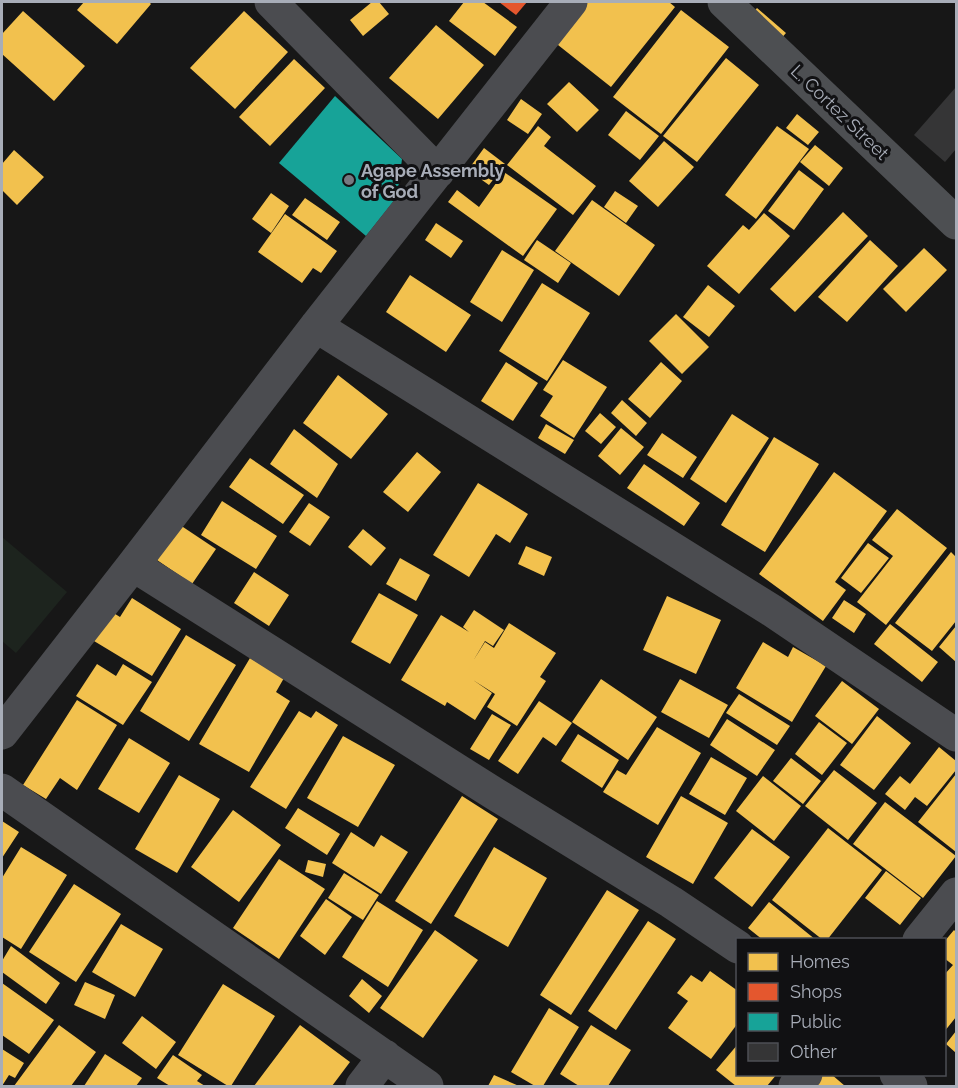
<svg xmlns="http://www.w3.org/2000/svg" width="958" height="1088" viewBox="0 0 958 1088" font-family="Raleway,sans-serif">
  <rect width="100%" height="100%" fill="#171717"/>
  <!-- green -->
  <path fill="#1d241e" d="M2,537L67,592L16,653L2,641Z"/>
  <!-- homes -->
  <path fill="#f2c14e" d="M84,2H149L151,4L117,44L77,10Z
    M372,2H379L389,14L363,36L350,20Z
    M464,2H483L517,27L495,56L449,21Z
    M585,2H669L675,7L611,87L553,41Z
    M757,8L786,33L779,41L750,16Z
    M681,10L729,47L661,134L613,97Z
    M23,11L85,66L54,101L2,54V34Z
    M244,11L288,52L235,109L190,68Z
    M436,25L484,65L438,119L389,78Z
    M726,58L759,85L697,162L663,136Z
    M294,59L325,88L270,146L239,117Z
    M569,82L599,110L577,132L547,104Z
    M521,99L542,114L528,134L507,120Z
    M626,111L659,136L640,160L608,135Z
    M797,114L819,132L808,145L786,128Z
    M538,126L551,137L544,146L596,186L573,215L507,165Z
    M777,126L809,149L756,219L725,195Z
    M664,141L694,167L658,207L629,181Z
    M815,145L843,168L829,186L800,162Z
    M484,148L505,164L489,185L468,170Z
    M14,150L44,177L17,205L2,190V164Z
    M799,170L824,189L794,230L768,211Z
    M504,172L557,209L523,256L448,202L457,190L479,207Z
    M615,191L638,206L626,223L604,207Z
    M271,193L289,206L271,233L252,219Z
    M305,198L340,222L327,240L292,215Z
    M592,200L655,245L619,296L555,251Z
    M843,212L868,236L795,312L770,289Z
    M764,213L790,236L739,294L707,266L743,225L749,230Z
    M285,214L337,251L321,273L313,268L302,283L258,252Z
    M436,223L463,241L451,258L425,240Z
    M537,240L571,263L558,283L524,260Z
    M870,240L898,266L847,322L818,297Z
    M924,248L947,270L906,312L883,289Z
    M502,250L534,270L502,322L470,302Z
    M410,275L471,315L446,352L386,312Z
    M542,283L590,313L547,381L499,351Z
    M708,285L735,306L709,337L683,317Z
    M676,314L709,347L682,374L649,341Z
    M563,360L607,387L574,438L540,416L553,396L543,390Z
    M506,362L538,383L513,421L481,401Z
    M661,362L682,381L650,418L628,399Z
    M338,375L388,414L351,459L303,423Z
    M622,400L647,423L636,436L611,413Z
    M600,413L616,427L601,444L585,431Z
    M732,414L769,438L726,503L690,479Z
    M546,424L574,440L565,454L538,438Z
    M621,428L644,447L620,475L598,456Z
    M294,429L338,464L317,498L270,464Z
    M662,433L697,457L683,478L647,455Z
    M774,437L819,464L765,552L721,525Z
    M417,452L441,472L408,512L383,492Z
    M250,458L304,495L283,524L229,487Z
    M644,464L700,503L684,526L627,488Z
    M834,472L887,511L835,582L846,590L823,621L759,574Z
    M478,483L528,514L510,543L496,534L469,577L433,555Z
    M222,501L277,536L256,569L201,535Z
    M309,503L330,517L310,546L289,532Z
    M897,509L947,548L886,625L857,602L893,556L872,540Z
    M180,525L216,549L192,584L157,560Z
    M363,529L386,548L371,566L348,547Z
    M868,543L889,558L861,593L841,578Z
    M526,546L552,557L544,576L518,564Z
    M951,552L956,557V621L932,651L895,623Z
    M400,558L430,575L416,601L386,584Z
    M254,572L289,595L269,626L234,603Z
    M379,593L418,615L390,664L351,642Z
    M667,596L721,620L696,674L643,650Z
    M132,598L181,629L152,676L94,641L112,612L120,617Z
    M844,600L866,614L854,633L832,618Z
    M474,610L504,630L493,646L485,641L473,661L485,642L494,648L509,623L556,653L540,677L546,681L517,726L487,707L495,694L473,680L492,693L475,720L447,702L445,706L401,680L441,615L469,632L463,627Z
    M890,624L938,662L922,682L874,644Z
    M956,626V662L939,647Z
    M186,635L236,665L189,741L140,711Z
    M763,642L788,657L793,647L826,666L792,722L736,688Z
    M250,658L284,678L276,692L290,701L249,772L199,744Z
    M97,664L116,676L123,664L152,682L123,725L76,696Z
    M601,679L657,717L628,760L572,722Z
    M680,679L728,705L709,738L661,712Z
    M842,681L879,709L852,744L815,716Z
    M739,694L790,726L777,745L726,713Z
    M77,700L117,725L77,790L60,778L46,799L23,785Z
    M539,701L572,723L556,746L543,737L518,774L498,761Z
    M299,711L311,718L316,711L338,725L286,809L250,787Z
    M492,714L511,725L489,760L470,749Z
    M877,716L911,743L874,790L840,765Z
    M727,719L775,750L757,776L710,745Z
    M819,722L847,743L822,775L795,754Z
    M657,727L701,753L658,825L603,792L617,770L626,775Z
    M578,734L619,760L602,788L561,761Z
    M343,736L395,765L358,827L307,798Z
    M129,738L170,763L139,813L98,789Z
    M939,747L956,761V770L927,806L915,797L905,810L885,794L900,776L910,784Z
    M711,757L747,778L725,815L689,794Z
    M791,758L821,781L803,804L773,781Z
    M834,770L877,803L848,840L805,806Z
    M956,774V852L918,822Z
    M179,775L220,799L177,873L135,849Z
    M763,776L801,806L774,841L736,811Z
    M462,796L498,819L431,924L395,901Z
    M681,796L728,823L693,884L646,857Z
    M885,802L956,856L923,898L853,844Z
    M298,808L340,834L327,855L285,828Z
    M233,810L281,845L239,902L191,867Z
    M2,821L19,832L2,858Z
    M828,828L882,870L827,940H823L772,900Z
    M752,829L790,857L752,907L714,878Z
    M351,832L374,847L381,835L408,852L381,894L332,863Z
    M21,847L67,875L21,949L2,937V878Z
    M494,847L547,878L508,947L454,916Z
    M279,859L325,889L279,959L233,928Z
    M308,860L326,864L323,877L305,872Z
    M886,871L921,898L900,925L865,898Z
    M344,873L379,895L363,920L328,898Z
    M74,884L121,914L76,982L29,952Z
    M607,890L639,910L571,1015L540,995Z
    M326,899L352,917L325,955L300,936Z
    M377,901L423,930L388,987L342,957Z
    M769,902L816,940H763L748,928Z
    M648,921L676,939L616,1030L588,1011Z
    M121,924L163,949L135,997L92,972Z
    M435,930L478,960L423,1038L380,1008Z
    M954,930L956,932V1017L944,1032V975L953,965L944,958V942Z
    M11,946L60,983L46,1004L2,972V961Z
    M710,971L738,991V1023L711,1059L668,1028L688,1001L677,993L691,975L702,982Z
    M362,979L382,996L369,1013L349,996Z
    M85,982L115,995L105,1019L74,1005Z
    M2,983L54,1020L29,1054L2,1035Z
    M223,984L275,1016L231,1086H228L178,1055Z
    M549,1008L579,1027L543,1086H535L511,1072Z
    M142,1016L176,1042L156,1069L122,1043Z
    M59,1025L96,1052L71,1086H14Z
    M300,1025L350,1062L332,1086H254Z
    M591,1025L631,1050L608,1086H579L560,1074Z
    M956,1031V1053L946,1044Z
    M738,1044V1074H777L767,1086H736L716,1070Z
    M2,1049L24,1063L15,1078L9,1075L2,1086Z
    M105,1054L142,1078L136,1086H84Z
    M173,1055L202,1075L197,1081L205,1086H170L157,1078Z
    M819,1074H831L845,1086H808Z
    M494,1075L519,1086H488Z"/>
  <!-- shops -->
  <path fill="#e4572e" d="M499,2H527L516,15Z"/>
  <!-- public -->
  <path fill="#17a398" d="M335,96L402,159L397,197L366,236L279,163Z"/>
  <!-- building -->
  <path fill="#353536" d="M956,87V149L945,162L914,135Z"/>
  <g fill="none" stroke-linecap="round" stroke-linejoin="round">
    <!-- minor -->
    <path stroke="#4b4c50" stroke-width="33" d="M271,2L438,172
      M316,326L771,610L956,735
      M133,565L495,794L671,902L738,947
      M2,733L133,565L316,326L571,2
      M2,790L427,1086
      M919,940L956,894
      M896,1074L911,1086
      M362,1086L385,1056
      M795,1086L806,1074"/>
    <!-- major -->
    <path stroke="#4d4f52" stroke-width="33" d="M724,2L956,223"/>
  </g>
  <!-- markers -->
  <circle fill="#757880" stroke="#111113" stroke-width="2" cx="349" cy="180" r="6"/>
  <g text-anchor="middle" dominant-baseline="central" stroke-width="6" stroke-linejoin="round" paint-order="stroke">
    <!-- street labels -->
    <g font-size="18" fill="#a8adb8" stroke="#111113">
      <text transform="translate(840 112) rotate(44)">L. Cortez Street</text>
    </g>
    <!-- poi labels -->
    <g font-size="18" font-weight="bold" fill="#a8adb8" stroke="#111113" text-anchor="start">
      <text x="361" y="170">Agape Assembly<tspan x="361" dy="21">of God</tspan></text>
    </g>
  </g>
  <!-- border -->
  <rect width="958" height="1088" fill="none" stroke="#a8adb8" stroke-width="6"/>
  <!-- legend -->
  <rect x="736" y="938" width="210" height="138" fill="#111113" stroke="#4d4f55" stroke-width="1.5"/>
  <rect x="748" y="953" width="30" height="18" fill="#f2c14e" stroke="#4d4f55" stroke-width="1.5"/>
  <text x="790" y="968" font-size="18" fill="#a8adb8">Homes</text>
  <rect x="748" y="983" width="30" height="18" fill="#e4572e" stroke="#4d4f55" stroke-width="1.5"/>
  <text x="790" y="998" font-size="18" fill="#a8adb8">Shops</text>
  <rect x="748" y="1013" width="30" height="18" fill="#17a398" stroke="#4d4f55" stroke-width="1.5"/>
  <text x="790" y="1028" font-size="18" fill="#a8adb8">Public</text>
  <rect x="748" y="1043" width="30" height="18" fill="#353536" stroke="#4d4f55" stroke-width="1.5"/>
  <text x="790" y="1058" font-size="18" fill="#a8adb8">Other</text>
</svg>
